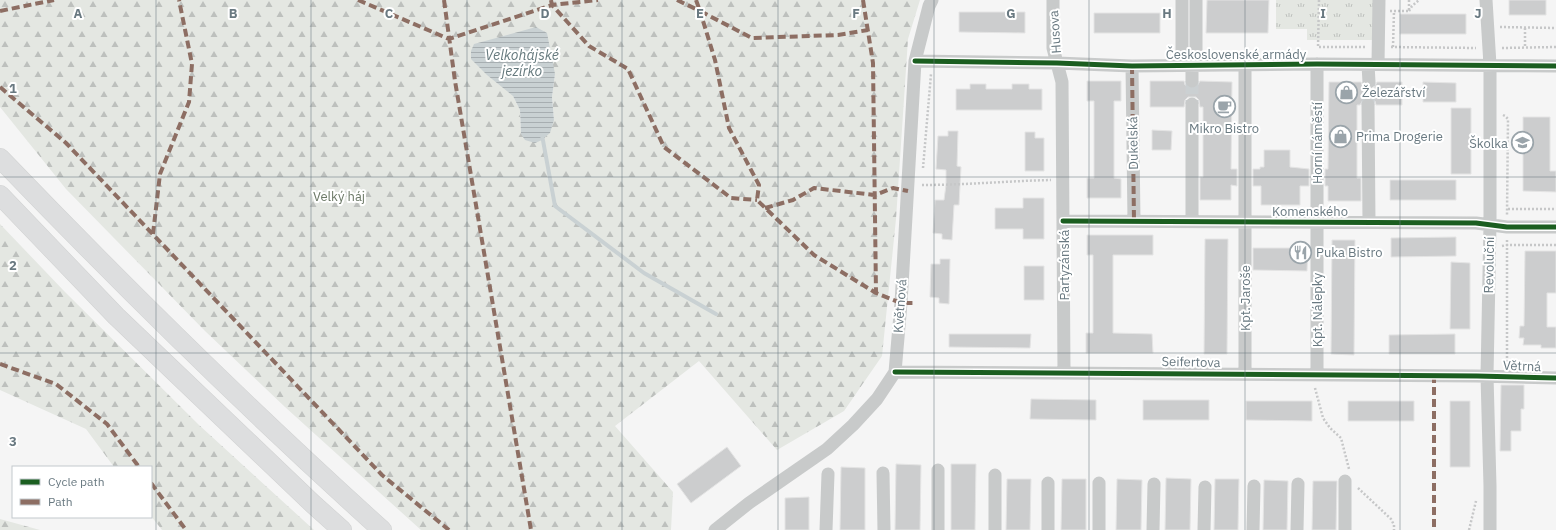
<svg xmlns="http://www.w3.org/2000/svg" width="1556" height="530" viewBox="0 0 1556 530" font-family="'IBM Plex Sans',sans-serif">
  <defs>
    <pattern id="forest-firs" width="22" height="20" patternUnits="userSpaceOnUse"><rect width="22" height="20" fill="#e4e7e2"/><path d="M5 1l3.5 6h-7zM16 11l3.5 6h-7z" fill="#bdc0bd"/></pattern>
    <pattern id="park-tufts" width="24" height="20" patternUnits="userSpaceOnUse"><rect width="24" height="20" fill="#e4e7e2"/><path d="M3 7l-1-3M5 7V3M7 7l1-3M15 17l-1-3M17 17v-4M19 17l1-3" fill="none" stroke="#bdc0bd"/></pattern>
    <pattern id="water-rules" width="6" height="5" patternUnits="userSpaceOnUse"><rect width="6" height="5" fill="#c9d1d3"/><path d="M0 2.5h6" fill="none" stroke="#a7aeb1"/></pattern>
  </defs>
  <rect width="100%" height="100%" fill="#f5f5f5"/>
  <!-- forest -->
  <path fill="url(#forest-firs)" fill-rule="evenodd" d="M0,0H920L908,39L896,219L882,356L844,411L777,450L699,361L615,426L673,492L671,530H421L285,407L205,331L66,189L0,107ZM555,74L552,97L554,120L521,134L520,110L513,96Z
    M0,224L65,292L199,425L314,530H162L151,516V467H114L86,429L0,390Z
    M0,519L40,530H0Z"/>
  <!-- park -->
  <path fill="url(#park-tufts)" d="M1276,0H1375L1376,40H1307V29H1276Z"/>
  <!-- water -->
  <path fill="url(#water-rules)" d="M536,27L547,33L555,74L552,97L554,120L550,133L542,140L535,143L525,140L521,134L520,110L513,96L487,75L471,59V51L474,44Z"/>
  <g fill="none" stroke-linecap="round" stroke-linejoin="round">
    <!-- stream -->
    <path stroke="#c9d1d3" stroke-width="4" d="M542,135L555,206L644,273L716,314"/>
  </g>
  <!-- building -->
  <path fill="#cccdce" stroke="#e4e4e4" d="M1207,0H1269L1268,33H1206Z
    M1509,0H1546V15H1509Z
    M959,12H1025V33L959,32Z
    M1094,13H1160V33H1094Z
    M1400,14H1466V34H1400Z
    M1087,81H1121V101H1114V178L1121,179V198H1087V178H1094V101H1087Z
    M1150,81H1184L1185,85L1192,89L1196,88L1200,81L1232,82L1231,169H1237V186L1231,185V200H1200V177H1203V107H1200L1199,100L1196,97H1188L1185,100L1184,107H1150Z
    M1329,82H1361L1363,87L1369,90L1374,88L1377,82H1402V105H1376L1375,101L1368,97L1364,98L1360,105H1357V178H1361V201H1328V186H1325V169H1328Z
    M1423,82L1456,83V102H1423Z
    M970,84H986V89H1012V84H1029V89H1042V110H956V89H970Z
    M1451,108H1471V174H1451Z
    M1523,117H1550V171H1556V192L1523,191Z
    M1152,130L1172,131L1171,150H1152Z
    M948,131H958L957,166L961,167L959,205H954L952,240L942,239V234L933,233L935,200H944L946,185V170L936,169L938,136H948Z
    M1025,132H1035V138H1044V171H1025Z
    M1264,150H1290V167L1309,169V186H1300V205H1261V186H1253V169H1260V167H1264Z
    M1390,180H1456V200H1390Z
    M1023,198H1044V239H1023V229H995V208H1023Z
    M1087,235H1153V255H1113V333L1152,334L1153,353H1086V333H1093V255H1087Z
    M1456,237V256L1391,257V238Z
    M1205,239H1228L1227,354H1204Z
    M1332,240H1355L1354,355L1331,354Z
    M1253,248H1308L1307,271L1253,270Z
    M1525,251H1556V293H1547V327H1556V348H1541V345H1523L1524,338H1519L1520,326H1524Z
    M940,259H950L949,304L939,303V298L930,297L931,264H940Z
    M1451,262L1470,263V329H1450Z
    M1024,266H1044V300H1024Z
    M949,334H1031L1030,348L949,347Z
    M1455,334V354H1389V335Z
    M1501,385H1524V409H1521V431H1511V451H1500Z
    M1031,399L1096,400V420L1030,419Z
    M1143,400H1209V420H1143Z
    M1246,401H1312V421L1246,420Z
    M1348,401H1414V421H1348Z
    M1450,401H1470V467H1450Z
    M727,447L741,466L691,503L677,484Z
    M896,464L921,465L920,530H895Z
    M951,464H976L975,530H951Z
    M841,467L865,468V530H840Z
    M1166,478L1191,479L1190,530H1165Z
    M1007,479H1031L1030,530H1006Z
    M1062,479H1086V530H1061Z
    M1117,479L1142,480L1141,530H1116Z
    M1215,479H1239L1238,530H1214Z
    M1264,480L1288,481L1287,530H1263Z
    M1313,481H1337L1336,530H1312Z
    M809,497V530H785V498Z"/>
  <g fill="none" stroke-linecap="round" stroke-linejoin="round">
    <!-- minor-tunnel -->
    <path stroke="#cbd0d2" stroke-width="13" stroke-dasharray="13 6" stroke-linecap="butt" d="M1192,81V104
      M1368,105L1369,82"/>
    <defs>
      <path id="highway" d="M0,158C123,286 250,411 382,530
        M0,195L116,316L313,504L342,530"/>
    </defs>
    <!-- highway casing -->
    <use href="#highway" stroke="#d1d2d2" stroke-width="20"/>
    <!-- path -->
    <path stroke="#c6c7c8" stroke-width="2.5" stroke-dasharray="2 2" stroke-linecap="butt" d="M1319,0L1318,47H1366
      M1390,11H1409V0
      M1409,11L1412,6L1419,0
      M1500,27L1556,28
      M1525,28V47
      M1391,47L1476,48
      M1393,47L1394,11
      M1502,48L1556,47
      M1503,115L1505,116L1508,119L1507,215
      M923,168L931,74
      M922,185C965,185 1008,181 1051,180
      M1508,209H1556
      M1507,240V245H1556
      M1502,246L1507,245V364
      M1315,388L1323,418L1330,428L1341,438L1349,469
      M1358,488L1391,519L1394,525V530
      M1469,530L1476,501"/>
    <!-- minor -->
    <path stroke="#c8caca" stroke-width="13" d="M1053,0V48L1062,82L1064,372
      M1486,0L1490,65V224L1487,376L1490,486V530
      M915,61L1057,63L1132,66L1317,64L1556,66
      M1378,64L1379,0
      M1182,65V0
      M1192,65V81
      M1196,65V0
      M1245,65V374
      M1368,65L1369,82
      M1132,66L1134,221
      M1368,105L1369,222
      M1063,221L1476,223L1507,227H1556
      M1192,221V104
      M895,372L1477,376L1556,378
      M1317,374V64
      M883,473L884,530
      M715,530L749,503L827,449L853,425L877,399L895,372L901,303L915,61L929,6L932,0
      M826,530L828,474
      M938,530V470
      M995,530V475
      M1048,530V483
      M1099,530V483
      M1153,530L1154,484
      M1204,530L1205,487
      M1253,530L1254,486
      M1297,530L1298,484
      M1345,530V481"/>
    <!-- highway -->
    <use href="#highway" stroke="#dddedf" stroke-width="19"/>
    <!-- quiet -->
    <path stroke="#8d6e63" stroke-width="4" stroke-dasharray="8 4" stroke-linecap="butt" d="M358,0L449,39L552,5L598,0
      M444,0L455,81L531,530
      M551,0L552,5L589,46L628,69L664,147L731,198L757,200
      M677,0L700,11L715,60L729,128L759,185L757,200L814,255L876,293L901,303H914
      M696,0L700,11L752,38L838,35L868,30
      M863,0L873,63L876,293
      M0,11L54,0
      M1132,66L1134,221
      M0,87L66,143L382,475L449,530
      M765,208L793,200L814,188L875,195L893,188L908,191
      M153,234L160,174L189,102L192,64L179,0
      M0,364L56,384L107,424L139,467
      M1434,375V530
      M151,483L186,530"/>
    <defs>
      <path id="cycleway" d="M915,61L1057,63L1132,66L1317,64L1556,66
        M1063,221L1476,223L1507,227H1556
        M895,372L1477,376L1556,378"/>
    </defs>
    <!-- cycleway casing -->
    <use href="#cycleway" stroke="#fff" stroke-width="8"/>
    <!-- cycleway -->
    <use href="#cycleway" stroke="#1b5e20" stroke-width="5"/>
  </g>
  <!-- grid -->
  <path fill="none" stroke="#697981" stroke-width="1" stroke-opacity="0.55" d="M156,0V530M311,0V530M467,0V530M622,0V530M778,0V530M934,0V530M1089,0V530M1245,0V530M1400,0V530M0,177H1556M0,353H1556"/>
  <!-- icons -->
  <defs>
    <symbol id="shop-ring" viewBox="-11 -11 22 22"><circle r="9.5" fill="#fff" stroke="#9aa4aa" stroke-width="1.5"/><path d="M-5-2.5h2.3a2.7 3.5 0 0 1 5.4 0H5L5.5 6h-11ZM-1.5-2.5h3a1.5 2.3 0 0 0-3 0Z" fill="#9aa4aa"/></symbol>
    <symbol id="cafe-ring" viewBox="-11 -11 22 22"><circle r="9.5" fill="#fff" stroke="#9aa4aa" stroke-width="1.5"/><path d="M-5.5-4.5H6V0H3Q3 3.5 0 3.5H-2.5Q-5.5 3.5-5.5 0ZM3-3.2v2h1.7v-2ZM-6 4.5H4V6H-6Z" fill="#9aa4aa"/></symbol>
    <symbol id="school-ring" viewBox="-11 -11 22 22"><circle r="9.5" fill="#fff" stroke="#9aa4aa" stroke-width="1.5"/><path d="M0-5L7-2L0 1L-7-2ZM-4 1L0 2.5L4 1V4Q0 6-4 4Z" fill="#9aa4aa"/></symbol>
    <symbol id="restaurant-ring" viewBox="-11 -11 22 22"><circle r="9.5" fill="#fff" stroke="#9aa4aa" stroke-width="1.5"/><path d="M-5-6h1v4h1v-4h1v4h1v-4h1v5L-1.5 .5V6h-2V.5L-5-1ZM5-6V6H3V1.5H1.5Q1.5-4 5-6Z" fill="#9aa4aa"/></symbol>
  </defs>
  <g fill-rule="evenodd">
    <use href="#shop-ring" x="1334" y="80" width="25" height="25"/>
    <use href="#cafe-ring" x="1212" y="94" width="25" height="25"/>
    <use href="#shop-ring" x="1328" y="124" width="25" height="25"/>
    <use href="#school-ring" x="1510" y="130" width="25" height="25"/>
    <use href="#restaurant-ring" x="1288" y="240" width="25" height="25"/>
  </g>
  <g text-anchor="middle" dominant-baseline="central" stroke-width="4" stroke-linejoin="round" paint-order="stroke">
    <!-- street labels -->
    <g font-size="13" fill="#697981" stroke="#fff">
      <text transform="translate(1055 32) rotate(-94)">Husova</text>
      <text x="1236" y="54">Československé armády</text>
      <text transform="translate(1133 143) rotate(-91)">Dukelská</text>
      <text transform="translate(1317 143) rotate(-90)">Horní náměstí</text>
      <text x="1310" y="211">Komenského</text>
      <text transform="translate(1064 265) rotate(-90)">Partyzánská</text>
      <text transform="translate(1489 265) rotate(-89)">Revoluční</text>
      <text transform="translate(1245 298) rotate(-90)">Kpt. Jaroše</text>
      <text transform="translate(900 306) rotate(-86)">Květnová</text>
      <text transform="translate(1317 310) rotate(-90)">Kpt. Nálepky</text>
      <text transform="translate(1191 362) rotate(1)">Seifertova</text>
      <text transform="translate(1522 366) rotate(2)">Větrná</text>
    </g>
    <!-- poi labels -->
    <g font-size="13" fill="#697981" stroke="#fff" text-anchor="start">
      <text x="1362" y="92">Železářství</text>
      <text x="1224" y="128" text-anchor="middle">Mikro Bistro</text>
      <text x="1356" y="136">Prima Drogerie</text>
      <text x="1508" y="143" text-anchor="end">Školka</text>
      <text x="1316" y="252">Puka Bistro</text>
    </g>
    <!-- park labels -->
    <g font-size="13" fill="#6c7967" stroke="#fff">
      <text x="339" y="196">Velký háj</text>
    </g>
    <!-- water labels -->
    <g font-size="14" font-style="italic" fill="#65797d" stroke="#fff">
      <text x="522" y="55">Velkohájské<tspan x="522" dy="16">jezírko</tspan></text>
    </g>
  </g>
  <g font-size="13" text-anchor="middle" font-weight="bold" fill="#697981" stroke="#fff" stroke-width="4" stroke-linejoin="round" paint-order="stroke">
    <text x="78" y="18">A</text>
    <text x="233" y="18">B</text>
    <text x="389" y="18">C</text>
    <text x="545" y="18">D</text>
    <text x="700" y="18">E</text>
    <text x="856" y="18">F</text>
    <text x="1011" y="18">G</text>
    <text x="1167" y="18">H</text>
    <text x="1323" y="18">I</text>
    <text x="1478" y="18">J</text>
    <text x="13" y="93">1</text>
    <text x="13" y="270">2</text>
    <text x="13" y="446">3</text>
  </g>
  <!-- legend -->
  <rect x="12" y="466" width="140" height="52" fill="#ffffff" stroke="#c3c9cd"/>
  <rect x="20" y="479" width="20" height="6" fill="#1b5e20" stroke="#c3c9cd"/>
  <text x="48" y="486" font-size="12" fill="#697981">Cycle path</text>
  <rect x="20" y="499" width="20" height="6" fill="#8d6e63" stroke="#c3c9cd"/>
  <text x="48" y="506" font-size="12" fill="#697981">Path</text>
</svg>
